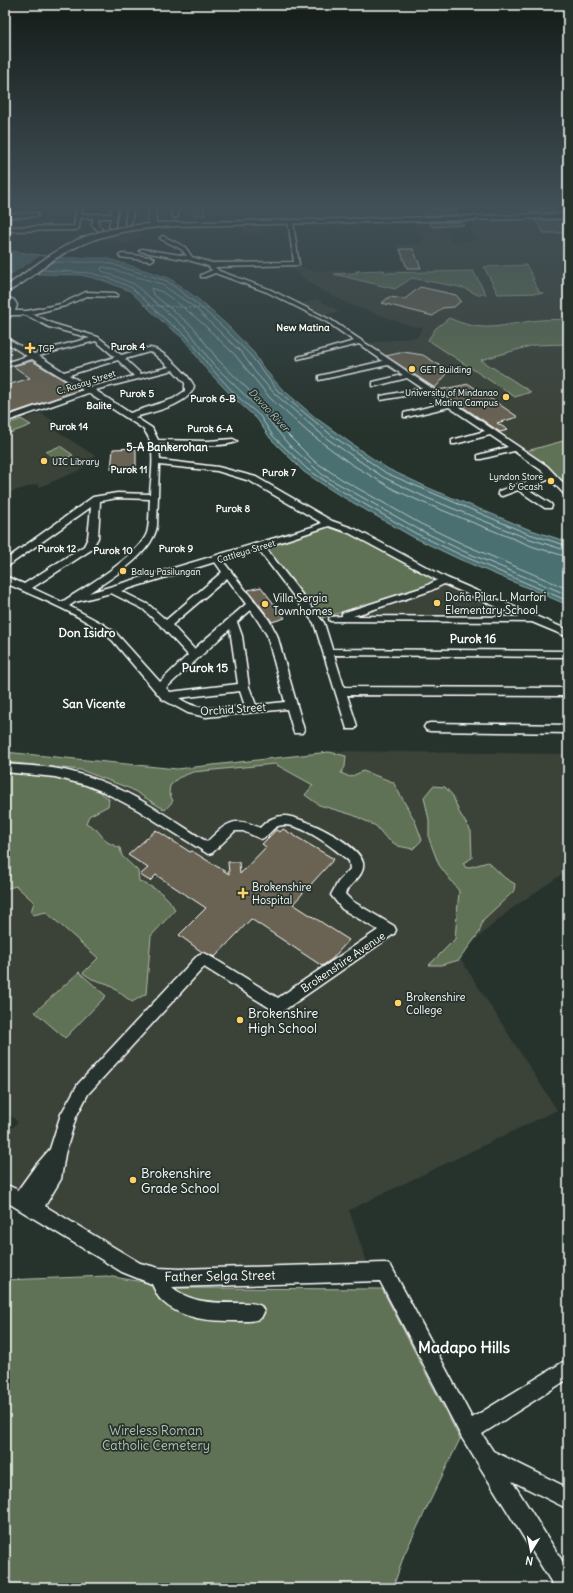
<svg xmlns="http://www.w3.org/2000/svg" width="573" height="1593" viewBox="0 0 573 1593" font-family="Delius,sans-serif">
  <rect width="100%" height="100%" fill="#26332d"/>
  <filter id="ink" filterUnits="userSpaceOnUse"><feTurbulence type="fractalNoise" baseFrequency=".025" numOctaves="2"/><feDisplacementMap in="SourceGraphic" scale="8" xChannelSelector="R" yChannelSelector="G"/><feConvolveMatrix kernelMatrix="1 2 1 2 8 2 1 2 1" color-interpolation-filters="sRGB"/></filter>
  <g filter="url(#ink)">
    <!-- built -->
    <path fill="#3a4238" d="M304,205L306,213L327,212L329,217L284,218L282,205Z
      M434,205L438,214L346,217L342,206Z
      M520,206L524,212L499,213L495,207Z
      M568,218V489L523,452L365,343L417,337L423,327L411,326L351,305L317,288L291,268L302,267L315,271L405,269L396,244L423,243L413,221L440,220L451,242L477,241L466,222L528,221L527,219Z
      M242,225H262L263,233H243Z
      M130,230L145,235L124,244L104,237Z
      M317,299L339,311L323,316L300,304Z
      M13,347L29,356L5,365V349Z
      M32,358L84,391L5,418V367Z
      M41,413L58,424L51,427L95,456L80,470L40,487L37,484L5,494V483L10,460L5,455V425Z
      M443,582L513,615L506,619L358,617L352,613Z
      M329,751L568,754V870L511,909L458,955L557,1110L349,1210L368,1266L179,1271L150,1268L46,1204L5,1186V1135L18,1122L5,1111V752L177,769Z"/>
    <!-- green -->
    <path fill="#607254" stroke="#b0b8aa" d="M526,265L534,279H532L540,293H543L498,294L484,267Z
      M384,270L385,273L473,271L486,294L478,295L464,288L412,278L395,289L334,274L357,273L356,271Z
      M449,318C483,333 497,326 531,321C543,319 556,320 568,319V344L534,345L481,360L531,392L515,397L428,340L436,328Z
      M21,419L31,425L5,435V425Z
      M563,441L568,444V489L523,452Z
      M60,446L73,455L59,461L46,452Z
      M330,526L348,532L439,580L424,588L322,618L265,548Z
      M5,752L177,769L329,752L346,756L345,767L341,773L350,777L363,771L393,782L415,821L422,840L413,849L398,846L386,838L376,826L353,815L319,805L305,795L313,785L275,764L193,772L178,778L170,786L169,792L173,801L165,810L131,789L81,770L5,762Z
      M5,773C40,776 81,775 109,799L108,806L89,816L86,823L96,829L107,842L120,848L122,856L138,871L139,881C154,888 168,894 175,910L151,936L146,994L132,1002L108,984L92,979L83,973L98,958L46,912L33,915L31,912L34,902L16,886L5,889Z
      M433,786L445,787L453,796L459,812L471,831L472,858L463,863L466,868L488,862L505,878L515,884L514,891L483,920L479,933L459,960L442,965H429L455,939L459,891L439,865L429,839V820L424,797Z
      M79,972L106,996L65,1038L35,1012Z
      M107,1276L181,1288L382,1289L460,1439L404,1555L393,1588H5V1280Z"/>
    <!-- water -->
    <path fill="#4b6f71" stroke="#93a9aa" d="M5,250L59,258H106L169,278L199,300L227,325L254,353L262,366L281,388L316,418L363,452L388,469L431,489L528,529L568,542V605L459,559L413,537L336,493L304,472L270,438L257,419L234,398L207,370L183,338L165,324L130,291L102,280L81,275L5,273Z"/>
    <!-- pier -->
    <path fill="#26332d" d="M40,256L47,257L17,276H9Z"/>
    <g fill="none" stroke-linecap="round" stroke-linejoin="round">
      <!-- shore -->
      <path stroke="#b7c5c6" stroke-width="1" d="M52,262H105L167,281L197,304L224,328L251,356L278,391L330,434L386,473L526,533L568,546
        M41,270L91,273L112,279L132,288L167,321L186,335L210,367L237,396L260,416L273,436L307,469L338,489L415,533L461,555L568,601
        M568,551L524,537L427,498L383,477L326,438L275,394L255,372L242,353L194,307L161,284L104,267L101,268L102,271L134,284L189,331L213,364L263,413L288,444L323,475L418,529L463,551L568,595
        M568,557L534,547L424,503L395,490L351,464L309,433L270,398L235,355L200,321L174,300L162,292L151,288L153,294L194,328L218,360L268,409L282,429L314,461L343,480L421,524L465,545L568,589"/>
      <!-- stream -->
      <path stroke="#93a9aa" stroke-width="1.5" d="M6,295L39,272"/>
      <!-- ferry -->
      <path stroke="#aebebf" stroke-width="1" stroke-dasharray="2.5 2" stroke-linecap="butt" d="M143,305L209,309"/>
    </g>
    <!-- building -->
    <path fill="#6a6452" stroke="#fff" d="M193,206H204L205,215H194Z
      M420,206H429L430,209L437,208L440,210H455L458,215L426,216Z
      M552,208L556,213H530L527,210Z
      M535,220H561L568,230V233H544Z
      M429,222H462L464,225L432,227Z
      M400,249H413L421,268H407Z
      M420,287L456,295L461,301L454,307L442,308L433,316L382,303L389,297L405,299Z
      M404,352L423,355L444,368L446,375L435,388L386,356Z
      M32,361L80,390L9,414L5,412V386L30,378L13,366Z
      M469,384L518,417L497,423L508,430L500,432L438,390Z
      M136,448V468L111,469L113,449Z
      M261,587L285,618L272,622L248,590Z
      M283,829L334,859L293,904L349,940L332,959L322,966L251,919L215,957L202,952L179,935L206,908L156,875L150,881L140,875L148,868L128,855L156,830L190,852L192,851L229,874L228,862H239L240,874L266,847L262,844L276,830L280,832Z"/>
    <g fill="none" stroke-linecap="round" stroke-linejoin="round">
      <defs>
        <path id="minor" d="M77,205H83L81,214H111L112,205H118L115,226L112,228L109,226L111,218H98V225L102,229L99,231L92,225L93,218H80L79,228L76,230L5,231V227L74,226Z
          M128,205H134L131,223L128,225L125,223Z
          M173,205H179L178,216L175,218L172,216Z
          M440,205H512L440,209L437,207Z
          M36,213L38,214V216L5,218V214Z
          M288,221L293,222L299,265L215,267L219,271L271,290L331,320L547,466L568,488V496L565,495L550,479L526,488L551,504L552,506L551,508H545L518,490L502,496L499,495L498,493L499,491L546,475L541,470L514,451L481,459H478V455L508,447L490,435L455,444H452V440L485,431L449,407L407,417H404V413L445,403L427,392L381,400V396L422,388L407,378L376,386H373V382L403,375L388,365L319,380V376L383,361L359,344L298,359V357L354,341L327,322L267,292L215,273L205,277H201V275L212,270L208,266L188,260L139,251L142,249L187,256L181,249L161,239L160,238L163,236L185,247L192,257L212,263L294,262Z
          M122,254L151,257L154,259L151,261L120,257L119,256Z
          M86,292L115,293L118,295L115,297L87,296L65,306L32,314L54,324L98,337L121,355C130,353 140,348 149,348C161,347 189,375 194,386C190,405 152,412 135,417L152,428L158,440L208,441L233,439L237,441C229,448 173,445 159,444L160,460L218,467L256,477L332,521L355,529L447,578L568,630V637L532,622L330,621L329,619L330,617L342,616V613L424,587L437,580L349,533L329,526L265,547L324,623L332,649L568,651V657L334,655L344,687L568,688V696L347,695L357,726L355,729H347L314,623L258,549L222,560L269,620L277,635L304,730L302,733H294L287,709L206,717L188,713L162,699L113,641C86,616 39,598 5,583V576L24,584L84,546L88,538L91,507L8,566L5,567V560L93,497L117,493L150,494C151,474 158,443 142,428L88,393L5,422V417L83,390L32,359L5,367V363L27,356L5,342V337L34,354L59,346L90,338L49,327L26,315H12L8,318L5,319V314C9,311 12,308 9,302L5,300V296L14,300L17,305L15,311H27L61,304ZM96,341L115,357L64,372L39,356L63,349ZM149,352L153,353L169,367L141,374L125,359ZM118,360L134,376L90,387L69,375ZM173,370L185,383V391L173,399L130,413L95,390ZM159,465L217,471L250,481L322,523L312,527L89,593C111,578 152,555 157,526ZM117,498L150,499C149,510 150,523 147,533C138,557 83,588 62,602L32,588L91,550L98,538L100,501ZM215,562L222,572L166,620L149,605L121,591ZM227,578L246,604L194,649L172,625ZM444,584L520,617L353,616L430,591ZM111,593L143,609L162,627L188,655L160,682L116,633L101,623L69,606L75,602ZM251,610L267,635L285,702L256,705L249,687L242,636L237,622ZM230,629L238,684L170,692L166,688ZM240,691L245,706C222,708 199,713 179,698Z
          M430,723L568,725V733L430,731L426,730L424,727L426,724Z
          M5,764C27,766 50,766 72,772C122,784 164,814 207,842C225,824 234,815 260,828C266,821 274,816 284,816C302,816 359,844 363,863C365,877 349,883 345,894L352,901L394,926L396,930L394,934L283,1011L278,1013L204,967L88,1094L76,1117L65,1154L61,1179L45,1206L140,1263L159,1268L179,1269L385,1263L391,1266L472,1418L568,1359V1379L482,1434L493,1451L568,1488V1509L512,1481L568,1570V1588H555L462,1438L380,1281L172,1287C190,1303 214,1303 237,1303C246,1303 253,1302 261,1306L264,1312L261,1318C253,1322 246,1321 237,1321C211,1321 181,1320 161,1300C157,1296 155,1290 152,1284L122,1272L5,1201V1184L18,1190L36,1165L50,1149L61,1114L78,1084L198,955L203,953L208,955L278,998L378,930L342,909L331,895L338,882L350,869L349,861C335,849 298,819 278,826C271,829 268,837 261,839L243,831H235L212,853L208,854L138,810L104,792L86,785L55,777L5,772Z"/>
        <path id="major" d="M149,205H155L156,223L568,214V218L175,226C131,228 91,235 53,260C41,268 18,289 5,292V287C29,271 51,252 77,240C100,230 125,226 149,224L148,220Z"/>
      </defs>
      <!-- minor casing -->
      <use href="#minor" stroke="#fff" stroke-width="3"/>
      <!-- major casing -->
      <use href="#major" stroke="#fff" stroke-width="3"/>
      <!-- minor -->
      <use href="#minor" fill="#26332d" fill-rule="evenodd"/>
      <!-- major -->
      <use href="#major" fill="#26332d" fill-rule="evenodd"/>
    </g>
  </g>
  <!-- sky -->
  <linearGradient id="sky" x2="0" y2="1"><stop stop-color="#151c19"/><stop offset="0.48" stop-color="#415057"/><stop offset="1" stop-color="#415057" stop-opacity="0"/></linearGradient>
  <rect width="573" height="429" fill="url(#sky)"/>
  <!-- markers -->
  <g fill="#ffd166" stroke="#26332d" stroke-width="1.5">
    <path d="M28 342h4v4h4v4h-4v4h-4v-4h-4v-4h4z"/>
    <circle cx="412" cy="369" r="4"/>
    <circle cx="506" cy="397" r="4"/>
    <circle cx="44" cy="461" r="4"/>
    <circle cx="551" cy="481" r="4"/>
    <circle cx="123" cy="571" r="4"/>
    <circle cx="437" cy="603" r="4"/>
    <circle cx="265" cy="604" r="4"/>
    <path d="M241 887h4v4h4v4h-4v4h-4v-4h-4v-4h4z"/>
    <circle cx="398" cy="1003" r="4"/>
    <circle cx="240" cy="1020" r="4"/>
    <circle cx="133" cy="1180" r="4"/>
  </g>
  <g text-anchor="middle" dominant-baseline="central" stroke-width="3.5" stroke-linejoin="round" paint-order="stroke">
    <!-- far-poi labels -->
    <g font-size="9" fill="#fff" stroke="#26332d" text-anchor="start">
      <text x="38" y="348">TGP</text>
      <text x="420" y="369">GET Building</text>
      <text x="498" y="392" text-anchor="end">University of Mindanao<tspan x="498" dy="10">- Matina Campus</tspan></text>
      <text x="52" y="461">UIC Library</text>
      <text x="543" y="476" text-anchor="end">Lyndon Store<tspan x="543" dy="10">&amp; Gcash</tspan></text>
      <text x="131" y="571">Balay Pasilungan</text>
    </g>
    <!-- far-street labels -->
    <g font-size="9" fill="#fff" stroke="#26332d">
      <text transform="translate(86 382) rotate(-18)">C. Rasay Street</text>
      <text transform="translate(246 551) rotate(-17)">Cattleya Street</text>
    </g>
    <!-- far-neighbourhood labels -->
    <g font-size="10" font-weight="bold" fill="#fff" stroke="#26332d">
      <text x="303" y="327">New Matina</text>
      <text x="128" y="346">Purok 4</text>
      <text x="137" y="393">Purok 5</text>
      <text x="213" y="398">Purok 6-B</text>
      <text x="99" y="405">Balite</text>
      <text x="69" y="426">Purok 14</text>
      <text x="210" y="428">Purok 6-A</text>
      <text x="129" y="469">Purok 11</text>
      <text x="279" y="472">Purok 7</text>
      <text x="233" y="508">Purok 8</text>
      <text x="57" y="548">Purok 12</text>
      <text x="176" y="548">Purok 9</text>
      <text x="113" y="550">Purok 10</text>
    </g>
    <!-- far-water labels -->
    <g font-size="10" font-style="italic" fill="#aebebf" stroke="#26332d">
      <text transform="translate(269 410) rotate(47)">Davao River</text>
    </g>
    <!-- far-quarter labels -->
    <g font-size="11" font-weight="bold" fill="#fff" stroke="#26332d">
      <text x="167" y="447">5-A Bankerohan</text>
    </g>
    <!-- poi labels -->
    <g font-size="11" fill="#fff" stroke="#26332d" text-anchor="start">
      <text x="445" y="597">Doña Pilar L. Marfori<tspan x="445" dy="13">Elementary School</tspan></text>
      <text x="273" y="598">Villa Sergia<tspan x="273" dy="13">Townhomes</tspan></text>
      <text x="252" y="887">Brokenshire<tspan x="252" dy="13">Hospital</tspan></text>
      <text x="406" y="997">Brokenshire<tspan x="406" dy="13">College</tspan></text>
    </g>
    <!-- street labels -->
    <g font-size="11" fill="#fff" stroke="#26332d">
      <text transform="translate(233 709) rotate(-4)">Orchid Street</text>
      <text transform="translate(343 962) rotate(-34)">Brokenshire Avenue</text>
    </g>
    <!-- neighbourhood labels -->
    <g font-size="12" font-weight="bold" fill="#fff" stroke="#26332d">
      <text x="87" y="632">Don Isidro</text>
      <text x="473" y="638">Purok 16</text>
      <text x="205" y="667">Purok 15</text>
      <text x="94" y="703">San Vicente</text>
    </g>
    <!-- near-poi labels -->
    <g font-size="13" fill="#fff" stroke="#26332d" text-anchor="start">
      <text x="248" y="1013">Brokenshire<tspan x="248" dy="15">High School</tspan></text>
      <text x="141" y="1173">Brokenshire<tspan x="141" dy="15">Grade School</tspan></text>
    </g>
    <!-- near-street labels -->
    <g font-size="13" fill="#fff" stroke="#26332d">
      <text transform="translate(220 1276) rotate(-1)">Father Selga Street</text>
    </g>
    <!-- near-park labels -->
    <g font-size="13" fill="#b7c0b2" stroke="#26332d">
      <text x="156" y="1430">Wireless Roman<tspan x="156" dy="15">Catholic Cemetery</tspan></text>
    </g>
    <!-- near-quarter labels -->
    <g font-size="16" font-weight="bold" fill="#fff" stroke="#26332d">
      <text x="464" y="1347">Madapo Hills</text>
    </g>
  </g>
  <!-- margin -->
  <rect width="573" height="1593" fill="none" stroke="#26332d" stroke-width="20"/>
  <rect x="10" y="10" width="553" height="1573" fill="none" stroke="#fff" stroke-width="1.5" filter="url(#ink)"/>
  <!-- north arrow -->
  <g transform="translate(531 1551) rotate(190)" stroke="#26332d" stroke-width="3" paint-order="stroke">
  <path d="M0-3L7 15L0 10L-7 15Z" fill="#ffffff"/>
  <text y="-6" font-size="11" font-weight="bold" text-anchor="middle" fill="#ffffff">N</text>
  </g>
</svg>
